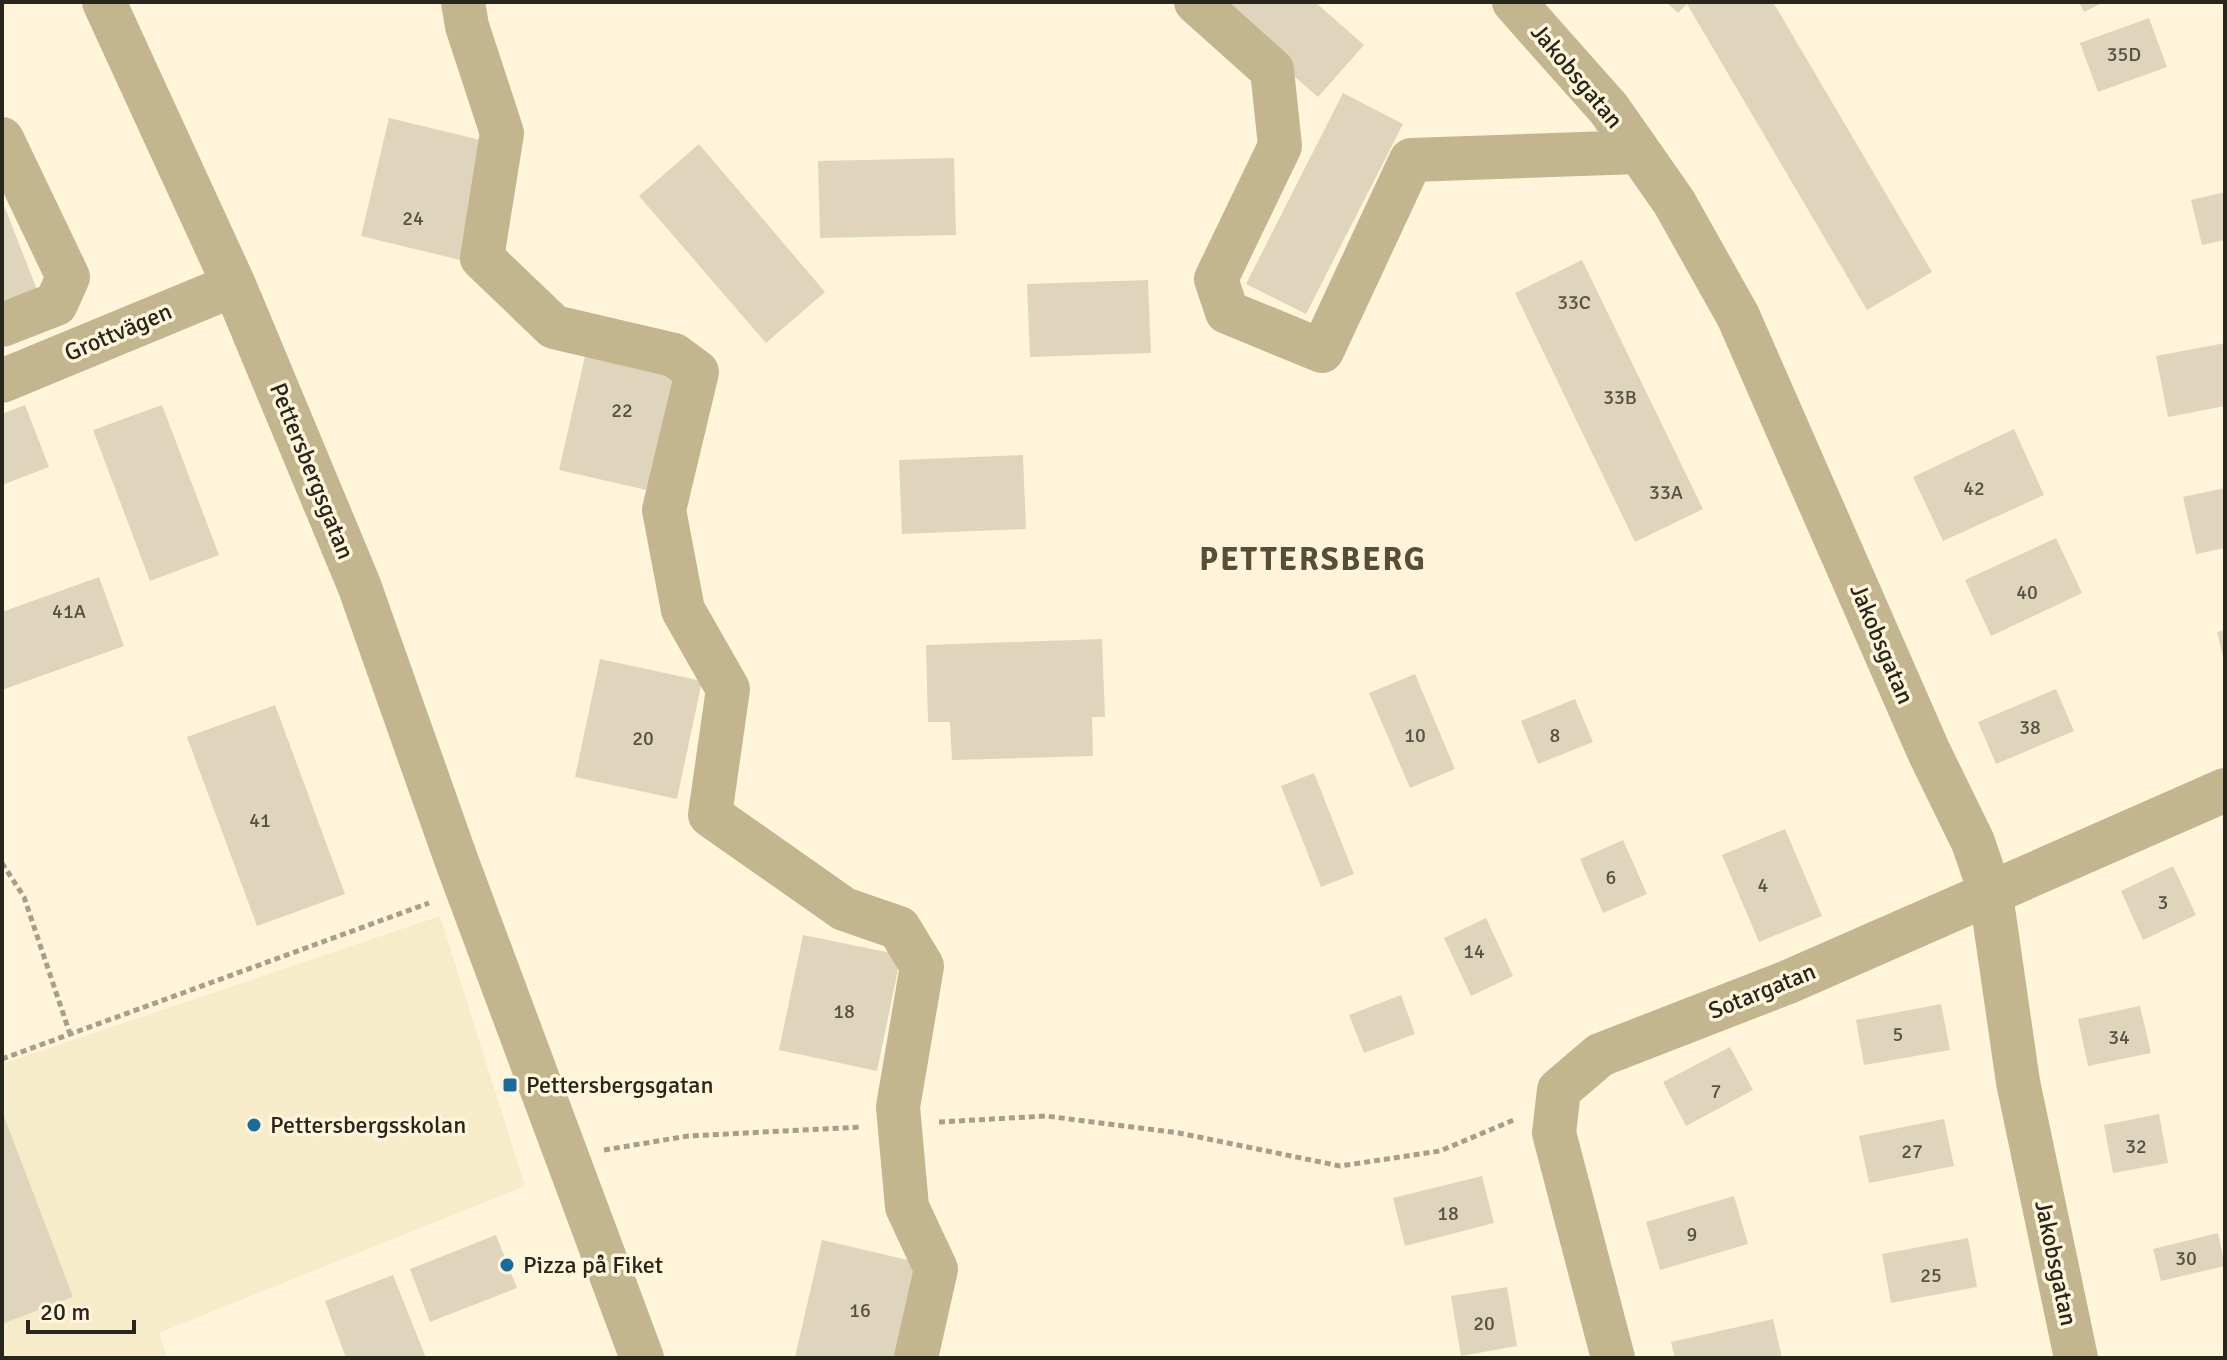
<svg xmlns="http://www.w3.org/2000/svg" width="2227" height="1360" viewBox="0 0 2227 1360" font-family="Signika,sans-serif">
  <rect width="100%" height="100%" fill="#fef5db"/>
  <!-- built -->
  <path fill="#f7ecca" d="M440,916L525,1186L159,1333L167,1358H2V1064Z"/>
  <!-- building -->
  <path fill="#ded5bc" d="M1209,2H1315L1364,45L1318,97Z
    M1666,2H1773L1932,272L1867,310L1687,4L1678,13Z
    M2079,2H2104L2084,12Z
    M2149,18L2167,67L2098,92L2080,43Z
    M1343,93L1403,124L1306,314L1246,284Z
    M389,118L489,142L460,260L361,236Z
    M699,144L825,292L766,343L639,196Z
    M954,158L956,235L820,238L818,161Z
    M2225,192V240L2202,245L2191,200Z
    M2,200L39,295L2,309Z
    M1582,260L1703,509L1635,542L1515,293Z
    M1148,280L1151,353L1030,357L1027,284Z
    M2225,343V406L2168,417L2156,356Z
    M585,356L686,378L660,493L559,470Z
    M25,405L49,467L2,485V414Z
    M162,405L219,555L150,581L93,430Z
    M2014,429L2044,495L1943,541L1913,477Z
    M1023,455L1026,529L902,534L899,460Z
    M2225,488V548L2196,554L2183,497Z
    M2056,538L2082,593L1991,636L1965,580Z
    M99,577L124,646L2,690V612Z
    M2225,630V661H2224L2217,632Z
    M1102,639L1105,717H1092L1093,756L952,760L950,722H928L926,645Z
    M600,659L702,681L677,799L575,777Z
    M1415,674L1455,769L1410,788L1369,693Z
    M2056,689L2074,731L1996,764L1978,722Z
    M1575,699L1593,742L1538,764L1521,721Z
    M275,705L345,894L257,926L187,737Z
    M1314,773L1354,874L1321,887L1281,786Z
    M1785,829L1822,916L1759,942L1722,855Z
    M1623,840L1647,894L1603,913L1580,859Z
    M2173,866L2196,915L2143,940L2121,891Z
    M1486,918L1513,976L1471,996L1444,938Z
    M803,935L901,955L877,1071L779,1050Z
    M1401,995L1415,1034L1364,1053L1349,1015Z
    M1941,1004L1950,1050L1864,1065L1856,1020Z
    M2140,1006L2151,1053L2088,1066L2078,1019Z
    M1730,1047L1753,1090L1686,1126L1663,1082Z
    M2,1111L73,1297L2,1324Z
    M2159,1114L2168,1163L2113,1173L2104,1125Z
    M1944,1119L1954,1166L1869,1183L1859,1136Z
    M1482,1176L1494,1223L1405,1246L1393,1198Z
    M1734,1196L1748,1244L1660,1270L1646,1222Z
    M2218,1233L2225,1266L2161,1281L2153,1249Z
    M496,1235L517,1288L430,1322L410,1269Z
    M1968,1238L1977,1287L1891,1303L1882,1254Z
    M822,1240L925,1264L903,1358L795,1357Z
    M393,1275L426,1358H346L325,1301Z
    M1507,1287L1517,1346L1461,1356L1451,1296Z
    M1773,1319L1782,1358H1675L1671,1342Z"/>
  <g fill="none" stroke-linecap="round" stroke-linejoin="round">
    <!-- path -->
    <path stroke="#a69f8c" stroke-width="5" stroke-dasharray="6 4" stroke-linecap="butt" d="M2,863L24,897L70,1034
      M2,1059L429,903
      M939,1122L1046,1116L1179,1133L1340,1166L1440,1151L1516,1119
      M604,1150L688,1136L861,1127"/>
    <!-- minor -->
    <path stroke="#c3b58e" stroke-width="44" d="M104,2L234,285L359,585L457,862L642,1358
      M463,2L467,26L502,133L482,258L554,327L674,355L697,372L664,510L683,610L728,689L710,815L844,909L899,928L922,966L898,1107L907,1207L936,1269L916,1358
      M1196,2L1272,70L1280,146L1216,279L1227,312L1322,351L1411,160L1638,152
      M1514,2L1609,109L1674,202L1738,316L1929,752L1973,842L1991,895L2018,1082L2076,1358
      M2,139L68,277L56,304L2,325
      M2,381L234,285
      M1613,1358L1554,1133L1559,1090L1600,1055L1788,982L2225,790"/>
  </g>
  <!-- markers -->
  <g fill="#1a6b9d" stroke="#fef5db" stroke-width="3">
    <rect x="502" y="1077" width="16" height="16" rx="4"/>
    <circle cx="254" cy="1125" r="8"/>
    <circle cx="507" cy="1265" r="8"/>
  </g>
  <g text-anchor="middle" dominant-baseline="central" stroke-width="7" stroke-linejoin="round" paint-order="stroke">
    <!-- number labels -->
    <g font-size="20" fill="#565143">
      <text x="2124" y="54">35D</text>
      <text x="413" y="218">24</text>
      <text x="1574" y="302">33C</text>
      <text x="1620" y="397">33B</text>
      <text x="622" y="410">22</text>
      <text x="1974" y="488">42</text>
      <text x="1666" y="492">33A</text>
      <text x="2027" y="592">40</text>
      <text x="69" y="611">41A</text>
      <text x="2030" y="727">38</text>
      <text x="1415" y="735">10</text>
      <text x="1555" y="735">8</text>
      <text x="643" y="738">20</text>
      <text x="260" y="820">41</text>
      <text x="1611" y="877">6</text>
      <text x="1763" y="885">4</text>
      <text x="2163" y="902">3</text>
      <text x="1474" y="951">14</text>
      <text x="844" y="1011">18</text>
      <text x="1898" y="1034">5</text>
      <text x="2119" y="1037">34</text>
      <text x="1716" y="1091">7</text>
      <text x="2136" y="1146">32</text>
      <text x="1912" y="1151">27</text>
      <text x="1448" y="1213">18</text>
      <text x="1692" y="1234">9</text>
      <text x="2186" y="1258">30</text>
      <text x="1931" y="1275">25</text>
      <text x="860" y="1310">16</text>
      <text x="1484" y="1323">20</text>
    </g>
    <!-- street labels -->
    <g font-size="24" fill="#28251b" stroke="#fef5db">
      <text transform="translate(1577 76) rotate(50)">Jakobsgatan</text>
      <text transform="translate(118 332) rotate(-23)">Grottvägen</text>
      <text transform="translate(312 471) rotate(68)">Pettersbergsgatan</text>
      <text transform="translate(1882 644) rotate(67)">Jakobsgatan</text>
      <text transform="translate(1762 991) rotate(-22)">Sotargatan</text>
      <text transform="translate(2056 1263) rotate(78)">Jakobsgatan</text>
    </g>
    <!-- poi labels -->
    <g font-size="24" fill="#28251b" stroke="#fef5db" text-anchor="start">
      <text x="526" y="1085">Pettersbergsgatan</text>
      <text x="270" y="1125">Pettersbergsskolan</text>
      <text x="523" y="1265">Pizza på Fiket</text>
    </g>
    <!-- district labels -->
    <g font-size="32" font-weight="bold" letter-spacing="2" fill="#564e38" stroke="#fef5db">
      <text x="1313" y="559">PETTERSBERG</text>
    </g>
  </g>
  <!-- border -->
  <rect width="2227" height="1360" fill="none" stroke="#28251b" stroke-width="8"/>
  <!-- scale -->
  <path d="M28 1320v12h106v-12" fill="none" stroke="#28251b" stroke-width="4"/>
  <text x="40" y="1320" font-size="24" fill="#28251b" stroke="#fef5db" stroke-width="6" paint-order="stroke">20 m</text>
</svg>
